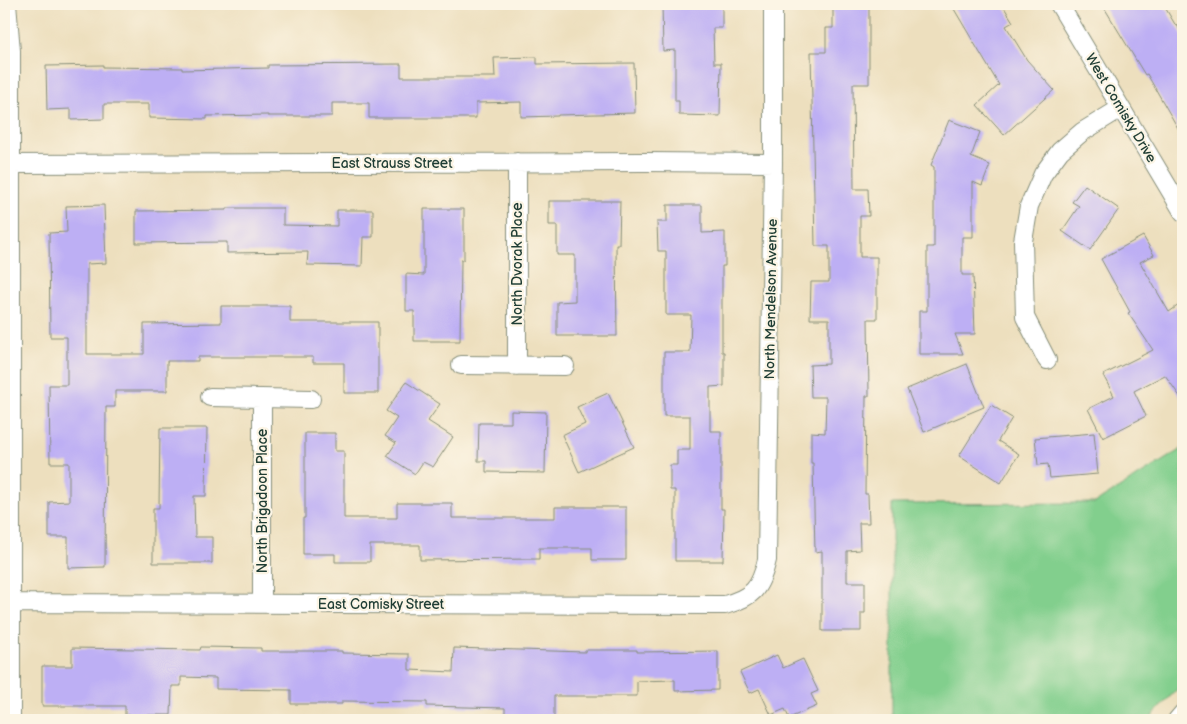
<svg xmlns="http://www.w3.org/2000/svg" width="1187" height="724" viewBox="0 0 1187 724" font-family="'Balsamiq Sans',sans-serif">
  <rect width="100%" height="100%" fill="#fcf5e5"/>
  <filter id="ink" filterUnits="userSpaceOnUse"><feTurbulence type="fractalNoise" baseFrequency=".02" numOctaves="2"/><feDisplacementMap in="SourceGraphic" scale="10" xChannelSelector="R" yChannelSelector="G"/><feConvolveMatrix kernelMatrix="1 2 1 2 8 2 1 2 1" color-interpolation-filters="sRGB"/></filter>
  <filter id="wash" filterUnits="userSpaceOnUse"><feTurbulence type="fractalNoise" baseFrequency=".0096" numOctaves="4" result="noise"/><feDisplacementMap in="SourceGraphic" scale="20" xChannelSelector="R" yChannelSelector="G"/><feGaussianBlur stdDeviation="1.12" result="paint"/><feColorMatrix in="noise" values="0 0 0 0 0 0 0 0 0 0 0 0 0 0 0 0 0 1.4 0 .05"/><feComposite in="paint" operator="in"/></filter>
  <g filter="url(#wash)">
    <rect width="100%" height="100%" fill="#eddfbe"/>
    <!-- green -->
    <path fill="#82cf8d" stroke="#508660" d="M1183,448V683L1148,720H892V504L1095,503Z"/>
    <g id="blocks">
      <!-- building -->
      <path fill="#bdaff4" d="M662,4H722V28H713L714,63H721L720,116L679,115V101H675V50L663,51Z
        M833,4H869V84H853L854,189H868L869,216H860V257H877V319H868L869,396H866L865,494H868L869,523H859L860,550L847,551V582H865V613H861V631H822V551L815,552L813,463H811V432L825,433L826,397H811L810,365L829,364V319H810L811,282H829V246H815L811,52H826V28H833Z
        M951,4H1002L1013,22L1006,26L1027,60L1054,90L1004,135L977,105L999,85Z
        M1102,4H1163L1176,26L1177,25L1183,36V137L1147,74L1145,75Z
        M537,57V64L634,63L635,113L558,115V116L521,117V102L476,103V118H369V103H332V116H268V115L207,116V119L149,118V104H104V119L71,120V109L47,110L46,66L103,65V67L182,68V70L268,68V65L401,64V77H495L494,58Z
        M949,120L980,132L971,157L990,165L982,186L973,182V237H962V275H973L975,334H955L963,354H919V311H927V247H934V167L931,165Z
        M1085,185L1119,209L1090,250L1062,231L1079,206L1072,202Z
        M549,201H620L619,245H616L617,336H557V302L575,301V255H557V225H549Z
        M104,205L106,263L87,264V354H144V324L221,323V306H290V322H378V393H344V363H313V357H198V361H167V391H115V407H106L105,567L68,568V537H49V502L69,501V463H50L49,385H67V337H50L49,233L67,232L66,206Z
        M667,205H702V233L725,232V266H722V352H724V386L710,387V431H721V509H724L723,561H675V490H670V465H677V450H690V416H664V352H690L691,315H666V251H658L657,222H667Z
        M227,208H283V225L337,226V210H373V237H363L362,266L307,265L308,252L227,253V242L136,243V211L227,210Z
        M424,209H464V260H461L460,341H414V311H406V274L424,275Z
        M1143,236L1154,255L1140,262L1169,312L1183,302V401L1165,375L1134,391L1146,416L1103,438L1088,409L1114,396L1103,375L1153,350L1128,313L1130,312L1101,259Z
        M967,364L984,407L924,432L907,389Z
        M406,382L440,404L428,421L453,437L433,467L423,462L415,474L387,456L396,443L385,436L397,418L386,411Z
        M608,393L634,447L579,472L562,435L585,424L577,407Z
        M991,405L1012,418L998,441L1019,454L1001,483L959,456Z
        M511,411L546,412L545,473L486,472V461H478L479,423H511Z
        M160,428H207L206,496H194L195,537H212V563H153V508H159Z
        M305,433H335V451H344V518H397V503H452V518H555V507H626V560H592V548H539V559L420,560V545H370V562H335V554H303V518H305Z
        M1094,433L1098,474L1050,478L1048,464L1038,465L1035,438Z
        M201,647L261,648V651H342V653L409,654V670L453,672L454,648L585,652V650H637V652L718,651V690L675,691V680L637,681V696H554V718L505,717V708L427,706V702L342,701V704H291V690L216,689V678L181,677V686H172L171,715H125V706H42V666H72V648L200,650Z
        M777,655L783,668L803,659L818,691L811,694L817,706L789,718L785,709L771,715L759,689L750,693L740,672Z"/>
    </g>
  </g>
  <g filter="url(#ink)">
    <use href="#blocks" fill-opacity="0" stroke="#868e79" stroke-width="1"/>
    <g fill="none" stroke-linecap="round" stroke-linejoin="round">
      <defs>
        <path id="minor" d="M7,4L11,51V720
          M1059,4L1183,212
          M517,162V366
          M4,164L645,162L773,163
          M1047,360L1025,317L1023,241L1029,206L1043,174L1060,151L1082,132L1121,108
          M461,365L565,366
          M210,397L311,399
          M4,603L725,605C753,597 760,589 767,560L773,163V4
          M262,604V398
          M1177,720L1183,713"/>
      </defs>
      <!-- minor casing -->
      <use href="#minor" stroke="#868e79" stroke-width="20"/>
      <!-- minor -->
      <use href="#minor" stroke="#fff" stroke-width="18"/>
    </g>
  </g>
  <g text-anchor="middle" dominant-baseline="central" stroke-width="4.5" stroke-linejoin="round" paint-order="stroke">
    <!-- street labels -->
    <g font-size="14" fill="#1f3d34" stroke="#fcf5e5">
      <text transform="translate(1121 108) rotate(59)">West Comisky Drive</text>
      <text x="392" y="163">East Strauss Street</text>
      <text transform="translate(517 264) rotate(-90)">North Dvorak Place</text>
      <text transform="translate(771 299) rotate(-89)">North Mendelson Avenue</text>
      <text transform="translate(262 501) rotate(-90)">North Brigadoon Place</text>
      <text x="381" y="604">East Comisky Street</text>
    </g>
  </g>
  <!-- margin -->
  <rect width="1187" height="724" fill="none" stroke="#fcf5e5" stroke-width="20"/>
</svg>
